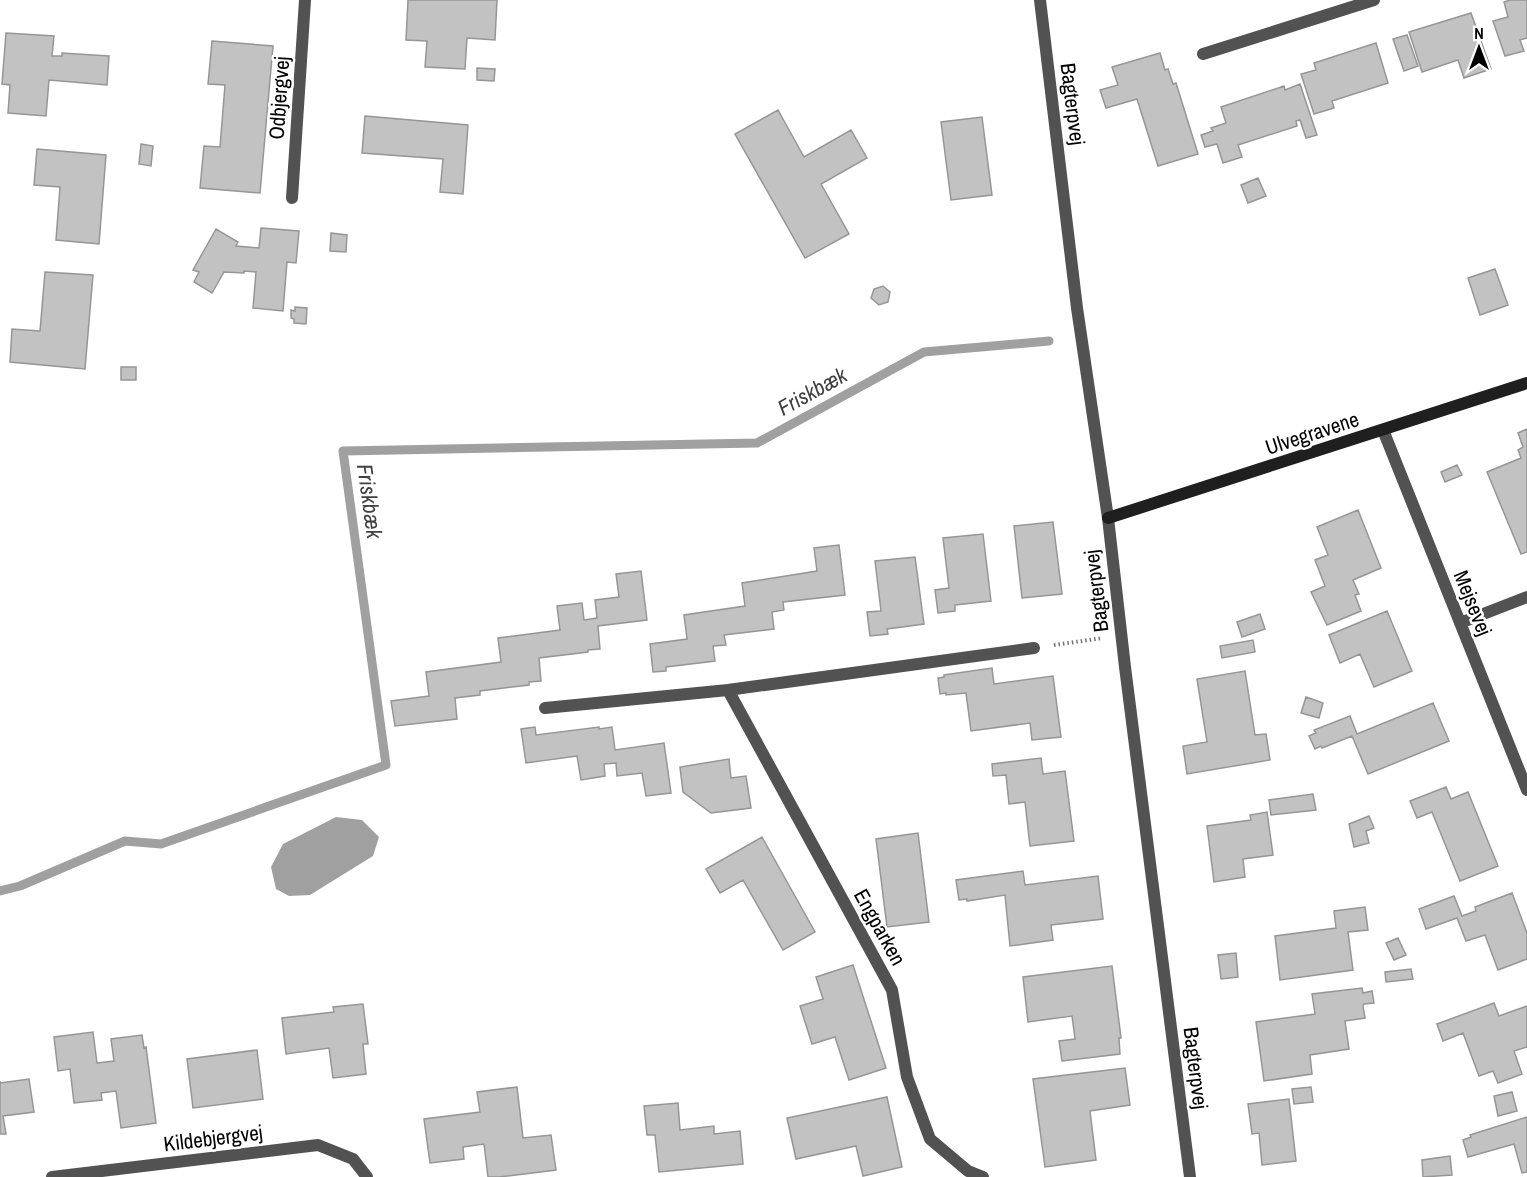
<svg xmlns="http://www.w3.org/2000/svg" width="1527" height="1177" viewBox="0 0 1527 1177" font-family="'Archivo Narrow',sans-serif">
  <rect width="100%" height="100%" fill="#fff"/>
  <!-- water -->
  <path fill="#a0a0a0" d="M336,817L362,820L379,837L373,856L310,895L289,896L276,889L271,867L283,844Z"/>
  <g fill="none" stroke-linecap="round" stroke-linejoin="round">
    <!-- stream -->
    <path stroke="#a0a0a0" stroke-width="9" d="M0,891L20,886L125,841L161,844L386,765L343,451L757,443L924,352L1049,341"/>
  </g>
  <!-- building -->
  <path fill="#c2c2c2" stroke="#969696" stroke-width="1.5" d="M408,0H497L495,40L467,38L465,69L425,67L427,41L406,40Z
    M1510,0H1527V38L1520,40L1524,51L1505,56L1493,21L1508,17L1504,2Z
    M1471,13L1491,69L1464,78L1458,60L1422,72L1409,32Z
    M6,33L54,36L52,56H62V53L109,56L107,85L49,80L46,116L8,113L10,85L2,84Z
    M1407,35L1418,66L1404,71L1393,39Z
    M212,41L273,46L260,193L200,188L204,146L220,147L225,85L208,84Z
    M1376,43L1388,83L1332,101L1334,108L1314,114L1301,74L1316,70L1314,63Z
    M1160,53L1165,70L1168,69L1173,84L1176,83L1198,154L1158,166L1137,99L1106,108L1100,90L1118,85L1112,67Z
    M477,68L495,69L494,81L477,80Z
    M1300,84L1317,135L1306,138L1300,120L1296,121L1297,126L1238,145L1242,157L1223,163L1217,144L1205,147L1201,135L1213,131L1211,128L1226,123L1221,107L1284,86L1285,90Z
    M778,110L804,157L851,130L867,158L821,184L849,234L805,258L735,134Z
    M365,116L468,125L463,194L440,192L443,159L362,153Z
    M982,117L992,195L951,200L941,122Z
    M141,144L153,146L151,166L139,164Z
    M37,149L106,155L99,244L56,240L60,187L34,185Z
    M1258,178L1266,196L1248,203L1241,185Z
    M261,228L299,231L296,263L287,262L283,311L253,308L256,272L244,271V273L224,272L212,293L194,282L199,272L193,270L216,229L238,242L236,246L259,248Z
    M331,233L347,235L346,252L330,251Z
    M1495,269L1508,305L1480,315L1468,278Z
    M45,272L93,275L85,369L10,362L12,329L40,331Z
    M883,286L890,292L888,302L879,305L871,298L874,289Z
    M295,307L307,308L306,324L294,323V319L291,318V310L295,311Z
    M121,367H136V380H121Z
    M1527,429V552L1521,554L1487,472L1521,458L1518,450L1523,447L1518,433Z
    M1457,465L1462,475L1445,482L1441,472Z
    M1358,510L1381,568L1353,580L1359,594L1355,595L1361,611L1327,625L1311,592L1325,586L1315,560L1328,555L1317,527Z
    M1053,522L1062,594L1022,598L1014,526Z
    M983,534L991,601L955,605V611L938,613L935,590L949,588L943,538Z
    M839,545L845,595L783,602L784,610L772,612L774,629L724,635L726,645L713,646L715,661L666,667V671L653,672L650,644L687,639L684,615L745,606L742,583L817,571L814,548Z
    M915,557L924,624L887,629L888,634L870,636L867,612L881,611L875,561Z
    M641,571L647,620L598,626L600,649L588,650V652L539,658L541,681L529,682V685L480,691V695L455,698L457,719L395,726L391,701L429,696L426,672L501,662L498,638L560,630L557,606L582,603L584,620L597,618L595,600L619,597L616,574Z
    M1387,611L1412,671L1374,687L1360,654L1340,663L1329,635Z
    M1260,614L1265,629L1242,637L1237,622Z
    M1253,640L1255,652L1222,658L1220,646Z
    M992,668L994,684L1053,676L1061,737L1032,740L1030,723L971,731L966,693L946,695V693L940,694L938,678L944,677V675Z
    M1245,671L1255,735L1266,734L1270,760L1187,774L1183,746L1207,742L1197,679Z
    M1306,697L1323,703L1319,718L1301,713Z
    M1433,703L1449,741L1368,774L1352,736L1322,748L1321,746L1315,749L1309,736L1316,733L1314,730L1350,716L1357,734Z
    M535,727L536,735L599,727V729L612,727L615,750L664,743L671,793L646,796L642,773L617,776L616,763L604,764L605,776L581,780L577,756L526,763L521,729Z
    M1041,758L1043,774L1065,771L1074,841L1030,846L1025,802L1009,804L1006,775L993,776L992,764Z
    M729,759L731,778L746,776L751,808L711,813L683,792L680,767Z
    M1446,787L1451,799L1468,792L1498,866L1460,881L1432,812L1417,818L1410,801Z
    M1313,794L1316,810L1271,815L1269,800Z
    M1267,812L1273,855L1243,859L1245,877L1214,882L1207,826L1251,820L1250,815Z
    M1369,816L1374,828L1366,831L1369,843L1354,847L1349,824Z
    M918,833L929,922L887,927L876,839Z
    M762,837L815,932L783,950L743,880L720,893L706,869Z
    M1023,871L1025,885L1098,876L1103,919L1051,925L1053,940L1010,946L1005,895L967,901V899L959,900L956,880Z
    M1512,893L1527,933V959L1498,970L1485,935L1466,941L1457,918L1426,929L1419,909L1454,896L1462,916L1476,911L1475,907Z
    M1365,907L1368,930L1348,932L1353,970L1280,980L1275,936L1336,928L1334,911Z
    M1398,938L1406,955L1394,960L1386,943Z
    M1236,953L1238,977L1221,979L1218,955Z
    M853,965L886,1068L849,1080L835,1037L812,1044L800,1006L823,999L816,977Z
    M1112,966L1121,1038H1119L1120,1054L1062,1061L1059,1041L1075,1039L1072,1016L1028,1022L1023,977Z
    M1411,969L1413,979L1386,982L1385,972Z
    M1362,988L1363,993L1372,991L1374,1003L1364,1004L1363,1006L1365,1018L1345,1021L1349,1049L1310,1055L1312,1074L1264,1081L1256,1022L1315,1014L1312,994Z
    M1494,1003L1499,1016L1527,1006V1047L1514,1051L1522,1074L1498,1083L1493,1071L1479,1076L1463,1033L1443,1041L1437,1024Z
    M363,1004L368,1044H363L366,1074L333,1078L329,1048L286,1054L282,1018L334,1012L333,1007Z
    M93,1032L97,1063L114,1061L111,1039L142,1035L144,1048L146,1047L156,1123L121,1128L116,1091L101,1093L102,1100L74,1103L70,1069L58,1071L54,1037Z
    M257,1050L263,1099L193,1108L187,1059Z
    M1125,1068L1130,1105L1090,1111L1096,1160L1045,1167L1033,1079Z
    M29,1079L34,1112L3,1116L6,1134H0V1081V1083Z
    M517,1087L523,1138L551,1135L556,1170L499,1177H488L484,1144L463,1147L464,1159L430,1163L424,1119L480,1112L477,1092Z
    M1311,1087L1313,1102L1294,1104L1292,1089Z
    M1512,1092L1517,1111L1498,1116L1494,1096Z
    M887,1097L902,1167L863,1176L856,1146L796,1159L787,1118Z
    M1289,1099L1296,1161L1262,1165L1259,1133L1252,1134L1248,1104Z
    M678,1103L680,1130L714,1126V1134L740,1131L743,1164L659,1172L655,1135H647L644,1106Z
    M1527,1117V1172L1522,1173L1514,1144L1468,1157L1463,1140L1471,1137L1470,1135Z
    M1450,1156L1452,1175L1423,1177L1422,1160Z"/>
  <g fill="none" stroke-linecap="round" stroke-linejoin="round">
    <!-- path -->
    <path stroke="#747474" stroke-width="4" stroke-dasharray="1.5 3" stroke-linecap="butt" d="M1054,645L1103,638"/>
    <!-- street -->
    <path stroke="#525252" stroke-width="12" d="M1040,0L1077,308L1108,518L1125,667L1190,1177
      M1203,54L1374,0
      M292,198L305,0
      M1383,430L1527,790
      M1460,623L1527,597
      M728,690L1034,648
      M545,708L728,690L892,990L907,1077L930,1139L968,1171L983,1177
      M52,1177L318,1145L353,1159L367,1177"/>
    <!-- secondary -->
    <path stroke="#1f1f1f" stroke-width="12" d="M1108,518L1527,383"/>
  </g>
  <g text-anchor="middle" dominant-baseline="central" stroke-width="5" stroke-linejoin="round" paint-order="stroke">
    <!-- street labels -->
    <g font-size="21" fill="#000" stroke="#fff">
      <text transform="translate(279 98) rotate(-86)">Odbjergvej</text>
      <text transform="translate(1073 104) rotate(83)">Bagterpvej</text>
      <text transform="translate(1312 433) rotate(-18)">Ulvegravene</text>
      <text transform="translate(1096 591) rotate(-97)">Bagterpvej</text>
      <text transform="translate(1473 603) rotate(68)">Mejsevej</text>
      <text transform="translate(880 927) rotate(61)">Engparken</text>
      <text transform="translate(1196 1068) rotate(83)">Bagterpvej</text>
      <text transform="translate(213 1138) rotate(-7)">Kildebjergvej</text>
    </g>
    <!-- water labels -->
    <g font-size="22" font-style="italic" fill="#414141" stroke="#fff">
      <text transform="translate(812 391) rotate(-29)">Friskbæk</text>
      <text transform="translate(370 501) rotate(82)">Friskbæk</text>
    </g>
  </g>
  <!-- north arrow -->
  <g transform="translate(1479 48)" stroke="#ffffff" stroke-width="4.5" paint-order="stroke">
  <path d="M0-4.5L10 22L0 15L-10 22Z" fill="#000000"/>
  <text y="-9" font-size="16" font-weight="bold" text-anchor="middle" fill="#000000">N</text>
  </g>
</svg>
